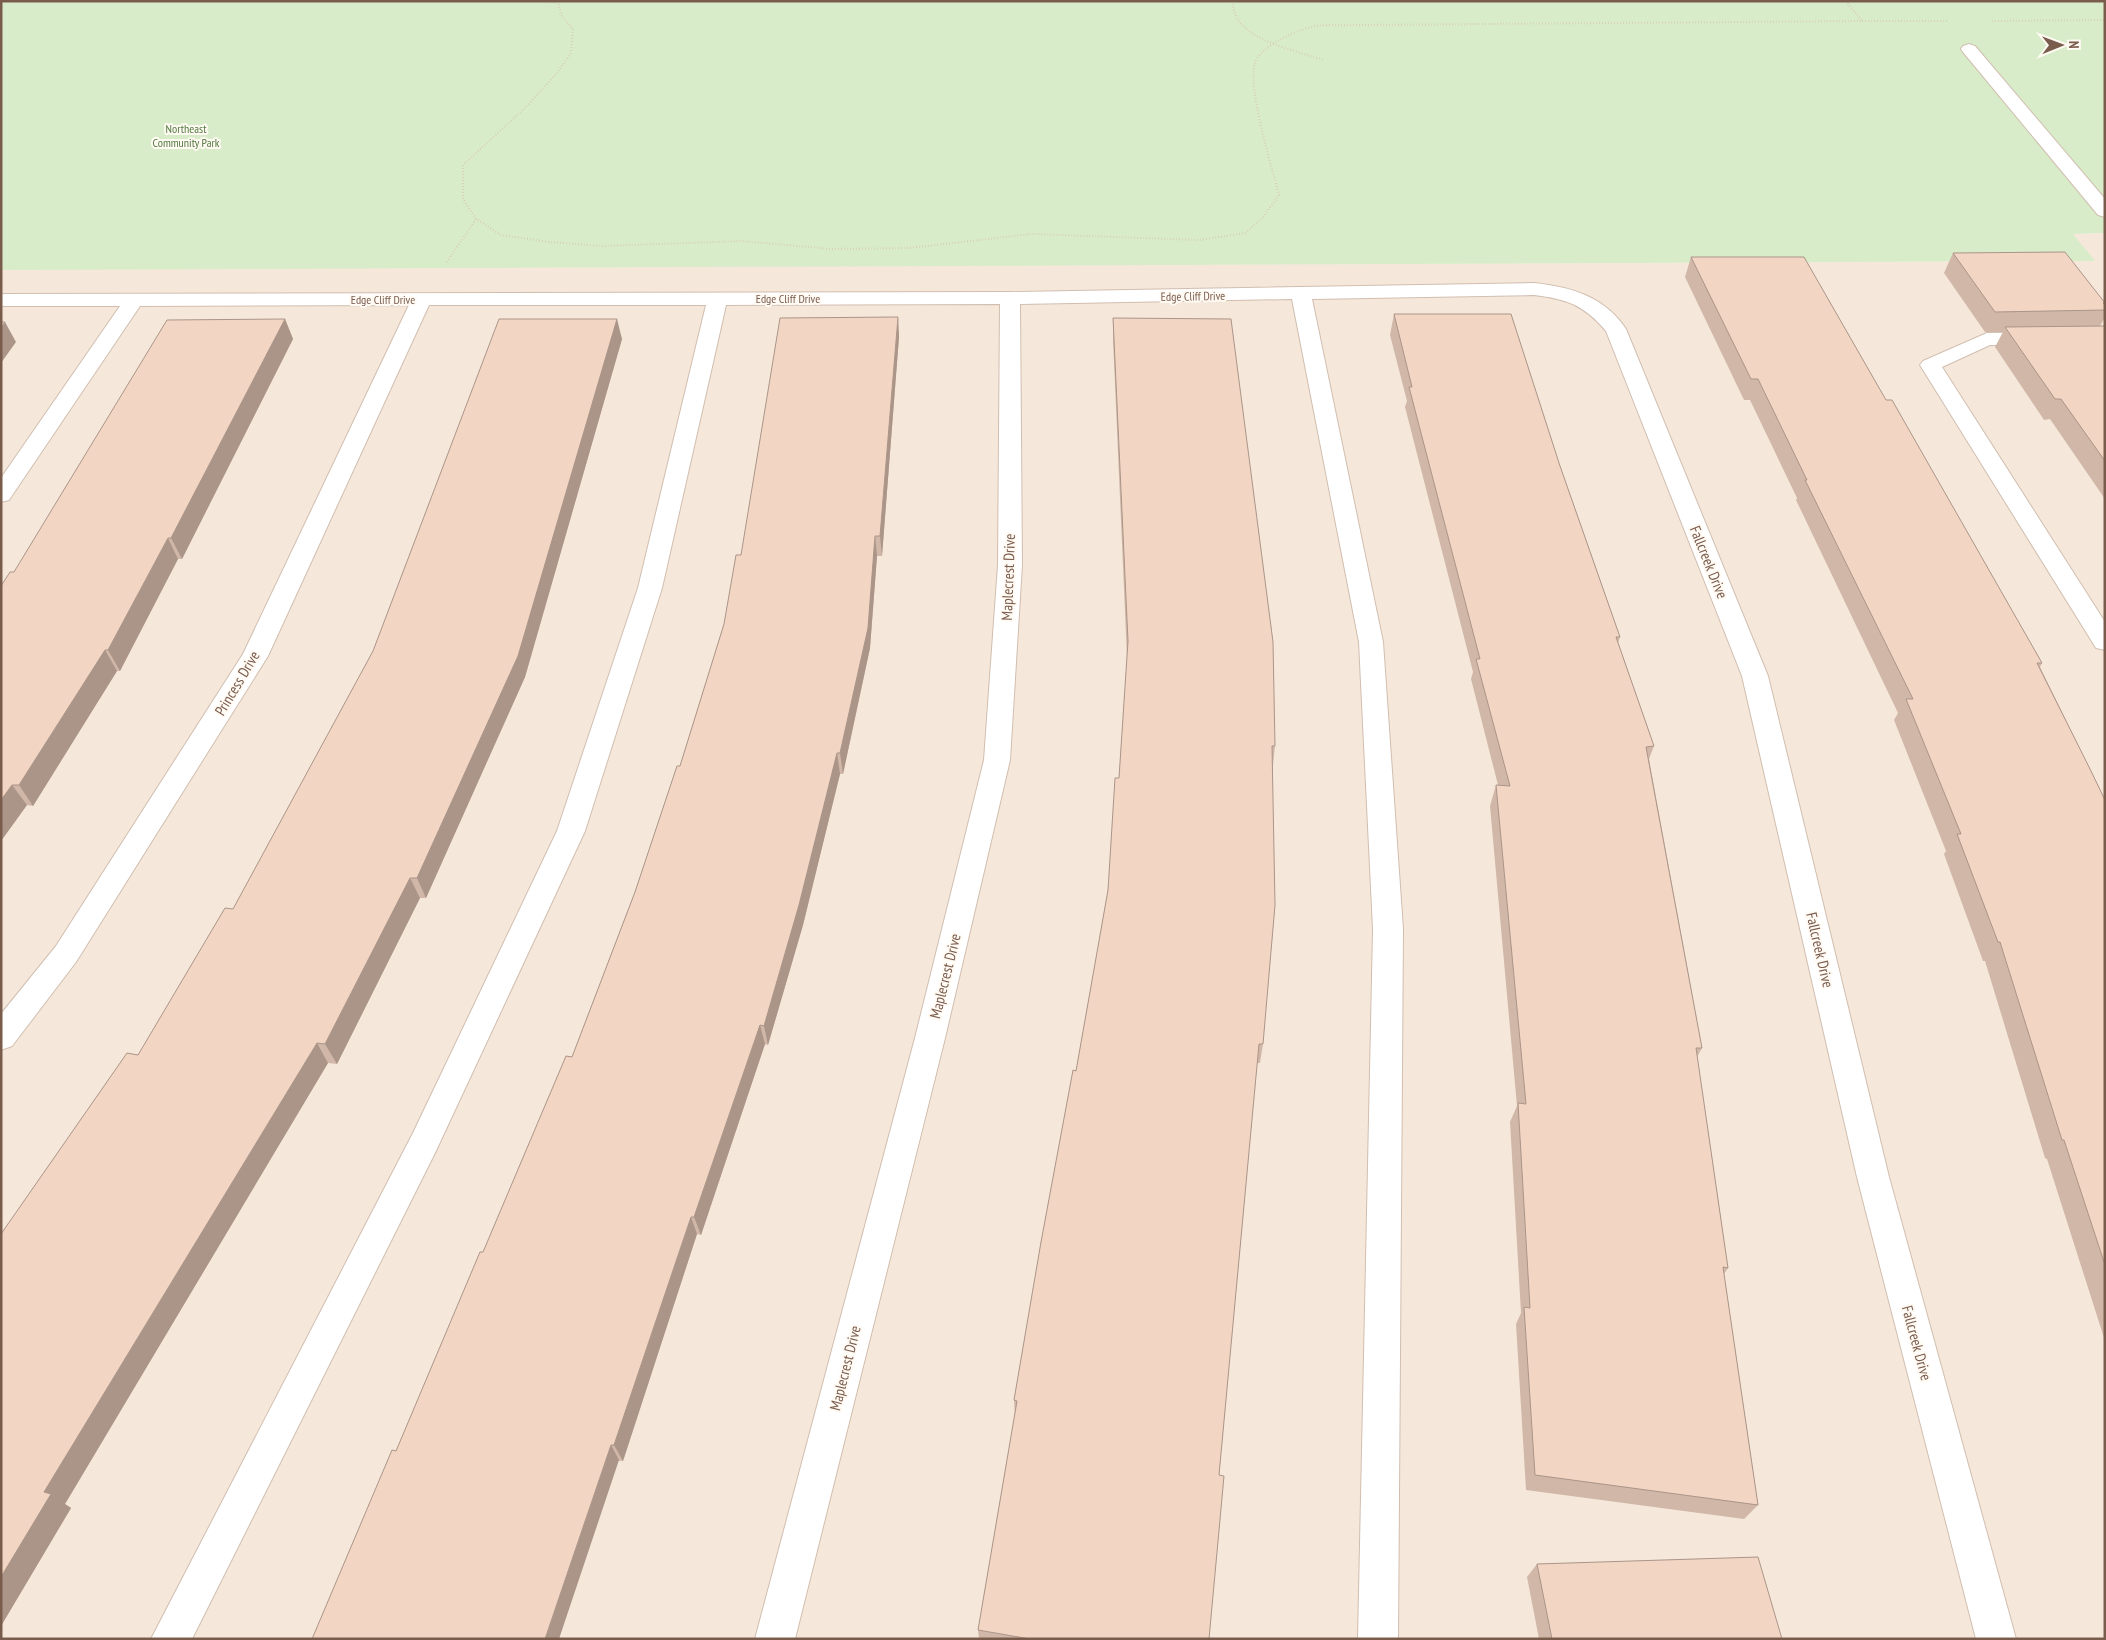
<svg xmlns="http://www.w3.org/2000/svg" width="2106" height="1640" viewBox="0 0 2106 1640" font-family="'PT Sans Narrow',sans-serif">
  <rect width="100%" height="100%" fill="#fdf6ec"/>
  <!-- residential -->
  <path fill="#f5e8da" d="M2105,233V1639H1V269L2094,261L2072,234Z"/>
  <!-- green -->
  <path fill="#d8ecc9" d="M1,1H2105V233L2073,234L2095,261L1,270Z"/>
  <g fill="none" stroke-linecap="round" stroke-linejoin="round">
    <defs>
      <path id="minor" d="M1969,44L1975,46L2105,199V217L2098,215L1963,52L1961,49L1963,46Z
        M1534,283C1571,287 1604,296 1626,329L1768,676L1889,1177L2016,1639H1976L1857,1177L1742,676L1606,331C1584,305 1567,299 1534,295L1312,299L1383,642L1403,929L1398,1639H1358L1373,929L1359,642L1292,299L1020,304L1022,565L1010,760L945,1038L795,1639H755L915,1038L984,760L998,565L1000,304L726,305L662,588L585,831L435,1153L192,1639H151L413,1133L557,831L638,588L706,305H429L268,656L76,962L12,1046L1,1050V1014L56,946L243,654L409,305L140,306L9,500L1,502V478L120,306H1V294L1010,292Z
        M2105,332V344L1990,345L1942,367L2105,622V650L2096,648L1920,365L1923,361L1987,333Z"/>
    </defs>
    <!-- minor casing -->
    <use href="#minor" stroke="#d1beb0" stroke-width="2"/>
    <!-- path -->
    <path stroke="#d9b8a5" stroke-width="2" stroke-dasharray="0.5 2.5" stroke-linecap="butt" d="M537,1L557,3
      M558,1L561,15L573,29L571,53L557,73L526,107L463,165V199L476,219L501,235L549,242L602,246L742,241L831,249L909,248L1032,234L1200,240L1245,233L1263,217L1279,195C1272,167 1247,88 1255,63C1261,45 1299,29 1316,26C1329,24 1342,26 1355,25L1862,21L1846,1
      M1232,1C1233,6 1234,11 1236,16C1247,41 1300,52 1324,60
      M1862,21H1948
      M1992,21L2105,20
      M447,262L476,219"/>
    <!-- minor -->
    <use href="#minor" fill="#fff" fill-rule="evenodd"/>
  </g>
  <!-- wall -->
  <path fill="#d1b7a8" d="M1953,253L2105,303V317L2100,326H2105V499L2050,419L2044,420L1995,347L2003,332H1985L1944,273Z
    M1691,257L1886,400L2042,663L2040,667L2105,800V1341L2047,1159L2045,1158L1985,961H1983L1944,854L1946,851L1894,720L1898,713L1796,500L1797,498L1750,400H1744L1685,277Z
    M1394,314L1560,466L1620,637L1618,643L1654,746L1649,759L1702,1048L1697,1057L1728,1268L1724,1274L1758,1505L1744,1519L1526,1490L1516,1324L1521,1313L1510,1122L1517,1106L1490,806L1496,785H1498L1471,679L1473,672L1405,407L1407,401L1390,335Z
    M898,317L899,337L882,556H877L870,648L843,774H840L803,925L768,1045L765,1044L701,1235L697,1234L623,1461L396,1451L483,1252L572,1057L635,892L680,766L724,624L741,555Z
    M1113,318L1275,746L1273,765L1263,1044L1260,1063H1257L1219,1475L1209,1639H979L978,1630L1015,1416L1014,1400L1076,1071L1108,890L1119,778L1127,658L1113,339Z
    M285,319L293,339L182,559H178L120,671H117L33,806L27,805L1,841L14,572Z
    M622,339L525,677L426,898H420L337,1064L328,1063L65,1504L71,1508L1,1626V1234L138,1055L233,909Z
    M1537,1564L1782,1639H1539L1527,1577Z"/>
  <!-- shaded-wall -->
  <path fill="#aa9588" d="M898,317L899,337L882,556L880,536Z
    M285,319L293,339L182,559L171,538Z
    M617,319L622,339L525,677L426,898L417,878Z
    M5,322L16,342L1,363V328Z
    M875,536L877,556L870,648L843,774L840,753Z
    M168,538L178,559L120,671L108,650Z
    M105,650L117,671L33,806L19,785Z
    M837,753L840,774L803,925L768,1045L764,1026Z
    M12,785L27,805L1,841V800Z
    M410,878L420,898L337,1064L325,1044Z
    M760,1025L765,1044L701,1235L694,1217Z
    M317,1043L328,1063L65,1504L71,1508L1,1626V1577L44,1492Z
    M691,1217L697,1234L623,1461L614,1445Z
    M611,1445L619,1460L559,1639H545Z"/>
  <!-- building -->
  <path fill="#f3d5c3" stroke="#aa9588" d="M2065,252L2105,303H2103L2105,305V310L1995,312L1953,253Z
    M1691,257H1804L1886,400H1892L2042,663H2037L2090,769L2105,800V1265L2064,1140H2062L2000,942H1998L1957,834H1961L1906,699H1913L1805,480H1807L1758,379H1751Z
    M1394,314H1511L1560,466L1620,637H1616L1654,746L1646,747L1702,1048H1696L1728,1268L1723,1267L1758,1505L1535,1475L1524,1307L1530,1308L1518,1103L1526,1104L1496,785L1510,786L1476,659H1480L1409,387H1412Z
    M898,317L880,536H875L868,628L840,753H837L799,905L764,1026L760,1025L694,1217H691L614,1445H611L545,1639H312L392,1450L396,1451L480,1252H483L566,1056L572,1057L635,892L677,766H680L724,624L736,555H741L780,318Z
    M1113,318L1231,319L1273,642L1275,746H1272L1275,905L1263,1044H1259L1219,1475L1224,1476L1209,1639H1030L978,1630L1017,1401L1014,1400L1041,1242L1073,1070L1076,1071L1108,890L1115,778H1119L1128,641Z
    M285,319L171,538H168L108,650H105L19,785H12L1,800V586L10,572H14L167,320Z
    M499,319H617L518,656L417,878H410L325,1044L317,1043L44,1492L51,1494L1,1577V1234L127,1053L138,1055L225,908L233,909L373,651Z
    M1,322H5L1,328Z
    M2105,326V461L2061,399H2055L2005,327Z
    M1758,1557L1782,1639H1552L1537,1564Z"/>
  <g text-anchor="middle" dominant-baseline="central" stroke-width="4" stroke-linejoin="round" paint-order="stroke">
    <!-- far-park labels -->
    <g font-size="12" fill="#537a41" stroke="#fffaf3">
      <text x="186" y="128">Northeast<tspan x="186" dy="14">Community Park</tspan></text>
    </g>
    <!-- far-street labels -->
    <g font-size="12" fill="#7a5c4d" stroke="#fffaf3">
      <text transform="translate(1193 296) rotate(-1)">Edge Cliff Drive</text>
      <text x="788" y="298">Edge Cliff Drive</text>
      <text x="383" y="299">Edge Cliff Drive</text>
    </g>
    <!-- street labels -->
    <g font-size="15" fill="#7a5c4d" stroke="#fffaf3">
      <text transform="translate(1709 562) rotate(68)">Fallcreek Drive</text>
      <text transform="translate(1008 577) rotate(-88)">Maplecrest Drive</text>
      <text transform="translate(237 683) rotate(-59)">Princess Drive</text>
      <text transform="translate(1820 950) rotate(77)">Fallcreek Drive</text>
      <text transform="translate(945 976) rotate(-76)">Maplecrest Drive</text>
      <text transform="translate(1917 1343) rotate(75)">Fallcreek Drive</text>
      <text transform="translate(845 1368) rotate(-76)">Maplecrest Drive</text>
    </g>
  </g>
  <!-- border -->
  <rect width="2106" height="1640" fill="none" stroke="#7a5c4d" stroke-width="5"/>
  <!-- north arrow -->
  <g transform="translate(2061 45) rotate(89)" stroke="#fffaf3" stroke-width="4" paint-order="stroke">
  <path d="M0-4L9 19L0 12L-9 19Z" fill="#7a5c4d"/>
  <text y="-8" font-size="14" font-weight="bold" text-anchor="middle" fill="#7a5c4d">N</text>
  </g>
</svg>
